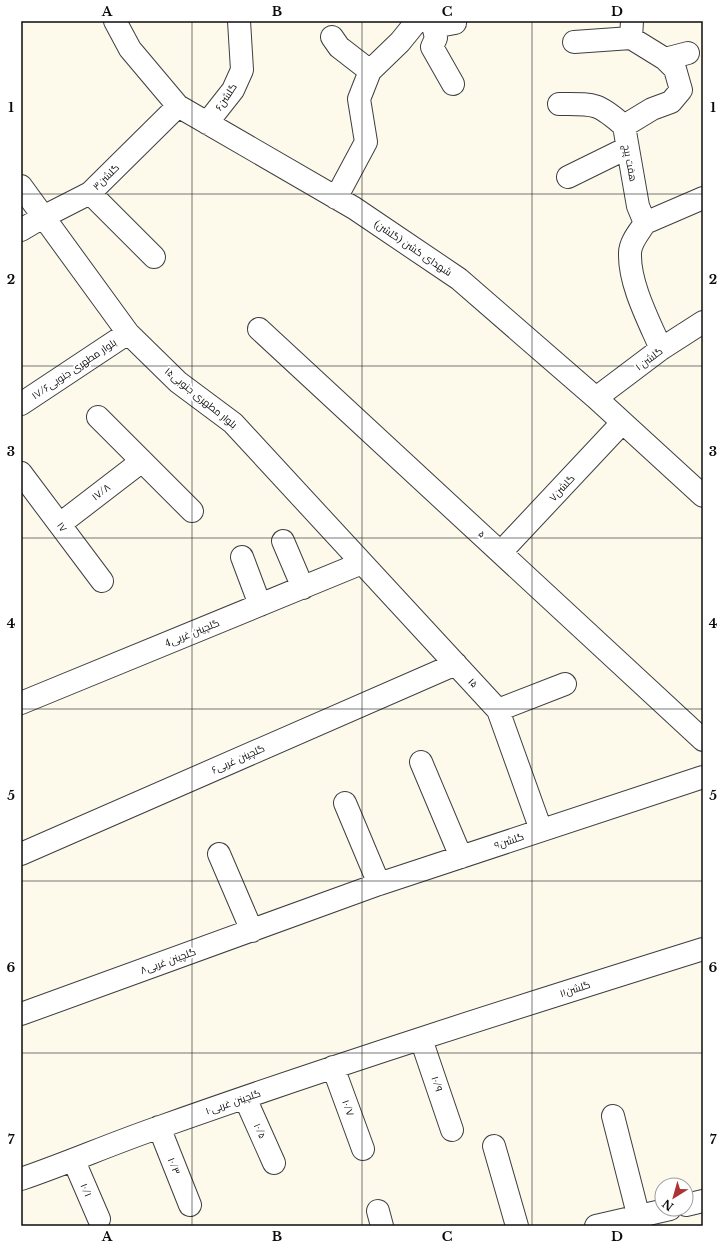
<svg xmlns="http://www.w3.org/2000/svg" width="724" height="1247" viewBox="0 0 724 1247" font-family="'Libre Baskerville',Cairo,serif">
  <rect width="100%" height="100%" fill="#fdfaec"/>
  <g fill="none" stroke-linecap="round" stroke-linejoin="round">
    <defs>
      <path id="minor" d="M115,21L130,49L178,106L354,208L459,279L596,398L703,496
        M432,21L436,38L432,47L453,84
        M632,21L631,38L665,59L675,69L681,90L671,102L652,109L624,126L638,206L645,223C640,231 630,242 630,253C629,284 649,321 661,349
        M433,27L455,23
        M332,37L339,47L370,71
        M574,42L631,38
        M665,59L688,53
        M559,104C594,104 597,102 624,126
        M207,123L233,90L242,70L239,21
        M568,177L627,148
        M21,186L128,333L178,382L233,423L498,710L541,830
        M90,193L154,257
        M336,198L366,142L359,99L370,71L400,42L417,21
        M645,223L703,198
        M21,230L43,217L90,193L178,106
        M259,329L703,740
        M596,398L661,349L703,322
        M21,404L128,333
        M98,417L192,511
        M21,473L102,581
        M60,524L142,461
        M283,541L303,588
        M501,552L622,423
        M242,557L260,605
        M21,703L362,563
        M498,710L565,684
        M421,762L461,857
        M345,803L379,884
        M21,854L456,664
        M219,854L252,931
        M21,1014L379,884L703,777
        M421,1039L452,1130
        M333,1067L363,1149
        M245,1098L274,1163
        M613,1116L641,1226
        M159,1127L190,1205
        M494,1146L517,1226
        M74,1161L99,1219
        M21,1179C68,1163 113,1143 160,1127C340,1063 521,1006 703,949
        M686,1205L703,1201
        M378,1211L382,1226
        M596,1226L670,1209"/>
    </defs>
    <!-- minor casing -->
    <use href="#minor" stroke="#3e3e3e" stroke-width="24"/>
    <!-- minor -->
    <use href="#minor" stroke="#fff" stroke-width="22"/>
  </g>
  <!-- grid -->
  <path fill="none" stroke="#0b0b0b" stroke-width="1" stroke-opacity="0.55" d="M192,21V1226M362,21V1226M532,21V1226M21,194H703M21,366H703M21,538H703M21,709H703M21,881H703M21,1053H703"/>
  <g text-anchor="middle" dominant-baseline="central" stroke-width="4" stroke-linejoin="round" paint-order="stroke">
    <!-- street labels -->
    <g font-size="10" fill="#0b0b0b" stroke="#fff">
      <text transform="translate(226 97) rotate(-56)">گلشن۶</text>
      <text transform="translate(630 163) rotate(79)">هفت پیچ</text>
      <text transform="translate(106 177) rotate(-44)">گلشن۳</text>
      <text transform="translate(413 248) rotate(34)">شهدای کشن (گلشن)</text>
      <text transform="translate(649 359) rotate(-37)">گلشن۱۰</text>
      <text transform="translate(74 369) rotate(-34)">بلوار مطهری جنوبی۱۷/۶</text>
      <text transform="translate(201 398) rotate(39)">بلوار مطهری جنوبی۱۵</text>
      <text transform="translate(562 488) rotate(-47)">گلشن۷</text>
      <text transform="translate(101 492) rotate(-38)">۱۷/۸</text>
      <text transform="translate(62 527) rotate(54)">۱۷</text>
      <text transform="translate(482 534) rotate(43)">۵</text>
      <text transform="translate(192 633) rotate(-22)">4گلچینن غربی</text>
      <text transform="translate(473 683) rotate(47)">۱۵</text>
      <text transform="translate(238 759) rotate(-24)">گلچینن غربی۶</text>
      <text transform="translate(509 841) rotate(-19)">گلشن۹</text>
      <text transform="translate(168 961) rotate(-20)">گلچینن غربی۸</text>
      <text transform="translate(575 989) rotate(-18)">گلشن۱۱</text>
      <text transform="translate(437 1084) rotate(72)">۱۰/۹</text>
      <text transform="translate(233 1102) rotate(-19)">گلچینن غربی۱۰</text>
      <text transform="translate(348 1108) rotate(70)">۱۰/۷</text>
      <text transform="translate(260 1131) rotate(66)">۱۰/۵</text>
      <text transform="translate(174 1166) rotate(68)">۱۰/۳</text>
      <text transform="translate(86 1190) rotate(67)">۱۰/۱</text>
    </g>
  </g>
  <!-- border -->
  <rect width="724" height="1247" fill="none" stroke="#ffffff" stroke-width="44"/>
  <!-- north arrow -->
  <g transform="translate(674 1197) rotate(217)"><circle r="19" fill="#ffffff" stroke="#9d9d9d"/>
  <path d="M0-3L7 15L0 10L-7 15Z" fill="#ab3333"/>
  <text y="-6" font-size="11" font-weight="bold" text-anchor="middle" fill="#0b0b0b">N</text>
  </g>
  <rect x="22" y="22" width="680" height="1203" fill="none" stroke="#0b0b0b" stroke-width="1.5"/>
  <g font-size="13" text-anchor="middle" font-weight="bold" fill="#0b0b0b">
    <text x="107" y="16">A</text>
    <text x="277" y="16">B</text>
    <text x="447" y="16">C</text>
    <text x="617" y="16">D</text>
    <text x="11" y="112">1</text>
    <text x="713" y="112">1</text>
    <text x="11" y="284">2</text>
    <text x="713" y="284">2</text>
    <text x="11" y="456">3</text>
    <text x="713" y="456">3</text>
    <text x="11" y="628">4</text>
    <text x="713" y="628">4</text>
    <text x="11" y="800">5</text>
    <text x="713" y="800">5</text>
    <text x="11" y="972">6</text>
    <text x="713" y="972">6</text>
    <text x="11" y="1144">7</text>
    <text x="713" y="1144">7</text>
    <text x="107" y="1241">A</text>
    <text x="277" y="1241">B</text>
    <text x="447" y="1241">C</text>
    <text x="617" y="1241">D</text>
  </g>
</svg>
